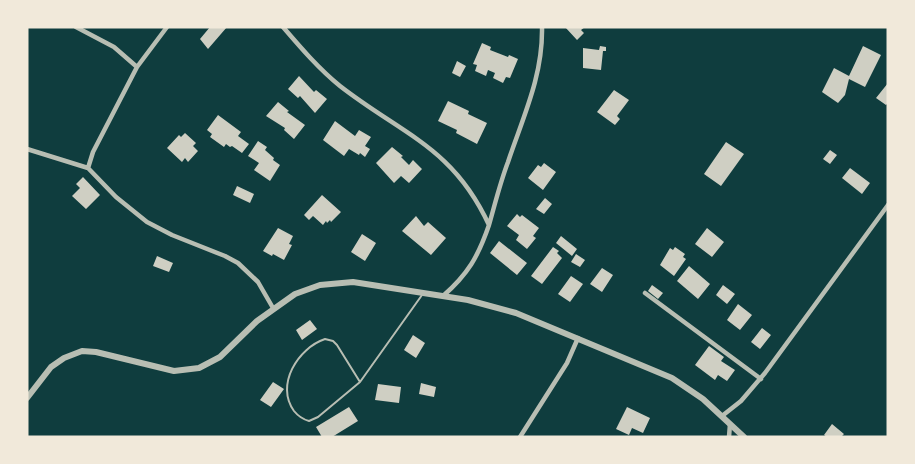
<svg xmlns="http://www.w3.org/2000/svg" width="915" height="464" viewBox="0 0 915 464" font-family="'Golos Text',sans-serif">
  <rect width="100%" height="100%" fill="#0f3d3e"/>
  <!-- building -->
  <path fill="#cfcfc3" d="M210,27H227L208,49L200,39Z
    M565,27H585L581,30L584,33L577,40Z
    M482,43L491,47L490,50L508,57L509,55L518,59L510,78L506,77L503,83L493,78L495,73L488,70L486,76L475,71L477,65L473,64Z
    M600,46L606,47V51H603L601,70L583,68V48L599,50Z
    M863,46L881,55L865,87L849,79L845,95L838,103L822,92L834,68L849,76Z
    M457,61L466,66L460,77L452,73Z
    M299,76L314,92L316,90L327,99L315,113L300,96L298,98L288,89Z
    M888,83V103L886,105L876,98Z
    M614,90L629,100L617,116L620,119L615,125L597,112Z
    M448,101L469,111L468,114L487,123L477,144L456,133L457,130L438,121Z
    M278,102L289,111L287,112L305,125L294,139L284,130L285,128L266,116Z
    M218,115L241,132L238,136L249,144L242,153L232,146L230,147L226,144L224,147L210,137L212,134L207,130Z
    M335,121L355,136L359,130L371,137L365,146L370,149L365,157L360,153L359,155L349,149L344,156L323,140Z
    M185,133L196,143L193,146L198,151L188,162L185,158L182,162L167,148L179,135L181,137Z
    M258,141L267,147L265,150L274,158L273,160L280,165L270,181L254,170L259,163L248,156Z
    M726,142L744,154L721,186L704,174Z
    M392,147L403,156L401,157L409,165L413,160L422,169L409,183L401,176L394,183L376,163Z
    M830,150L837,155L830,164L823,159Z
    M544,163L556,172L543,190L528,178L538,165L541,167Z
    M850,168L870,183L862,194L842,178Z
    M83,177L100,195L86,209L72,196L80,188L76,184Z
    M237,186L254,194L250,203L233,195Z
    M322,195L341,212L331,222L330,220L327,223L326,221L323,225L313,216L309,220L304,215Z
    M545,198L552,204L544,214L536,209Z
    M517,214L520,217L522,215L539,228L533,236L536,238L527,249L516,240L519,235L507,226Z
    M416,216L424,226L428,222L446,238L431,255L402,231Z
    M278,228L293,236L289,244L292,245L284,260L273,254L272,256L263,251Z
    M707,228L724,242L712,257L695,244Z
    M362,234L376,243L365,261L351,252Z
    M561,236L577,249L572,256L556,243Z
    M499,241L527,263L517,275L490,253Z
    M553,247L559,251L557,253L562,258L542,284L531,276Z
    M675,247L685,254L683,257L686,259L674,276L660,265L670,248L673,250Z
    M576,254L585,260L580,267L571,262Z
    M157,256L173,263L169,272L153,266Z
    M689,266L710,284L698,299L677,281Z
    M602,268L613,275L602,292L590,284Z
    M571,276L583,284L570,302L558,294Z
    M652,285L663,293L658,299L648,291Z
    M723,285L735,294L727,304L716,295Z
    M738,304L752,315L740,330L727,320Z
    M310,320L317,329L302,340L296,330Z
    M762,328L771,335L760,349L751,342Z
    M413,335L425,343L416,358L404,350Z
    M709,346L724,357L721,361L735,370L727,381L718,375L715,380L695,365Z
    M273,382L284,389L271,407L260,400Z
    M421,383L436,387L434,397L419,394Z
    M378,384L401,387L399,403L375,400Z
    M349,407L358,421L332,437H322L316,427Z
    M627,407L650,418L643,433L632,428L629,435L616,429Z
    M832,424L844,434L841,437H827L824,435Z"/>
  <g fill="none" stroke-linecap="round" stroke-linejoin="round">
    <!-- service -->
    <path stroke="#b8beb3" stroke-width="2" d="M360,382L337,345L333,341L325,339C298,348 275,385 294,411C298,416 302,419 309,421L318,417L360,382L422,295"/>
    <!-- minor -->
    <path stroke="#b8beb3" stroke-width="4.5" d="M76,27L114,47L137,67
      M283,27C301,48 319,69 340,86C403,135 453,147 489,225C478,257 468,274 443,296
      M27,149L88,168L116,197L147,222L172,235L225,256L238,263L258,282L273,308
      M88,168L93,152L137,67L167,27
      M489,225C495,204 500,183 508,162C523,117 543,76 542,27
      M645,293L761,379
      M722,416L741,401L765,373L888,205
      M520,437L567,363L578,338
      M729,437L730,424"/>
    <!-- tertiary -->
    <path stroke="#b8beb3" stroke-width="6" d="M27,398L51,367L64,358L82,351L96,352L174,371L199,368L220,357L257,321L295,294L320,285L353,282L468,300L516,313L672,378L703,399L744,437"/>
  </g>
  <!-- border -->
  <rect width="915" height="464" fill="none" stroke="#f1e9da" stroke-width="57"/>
</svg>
